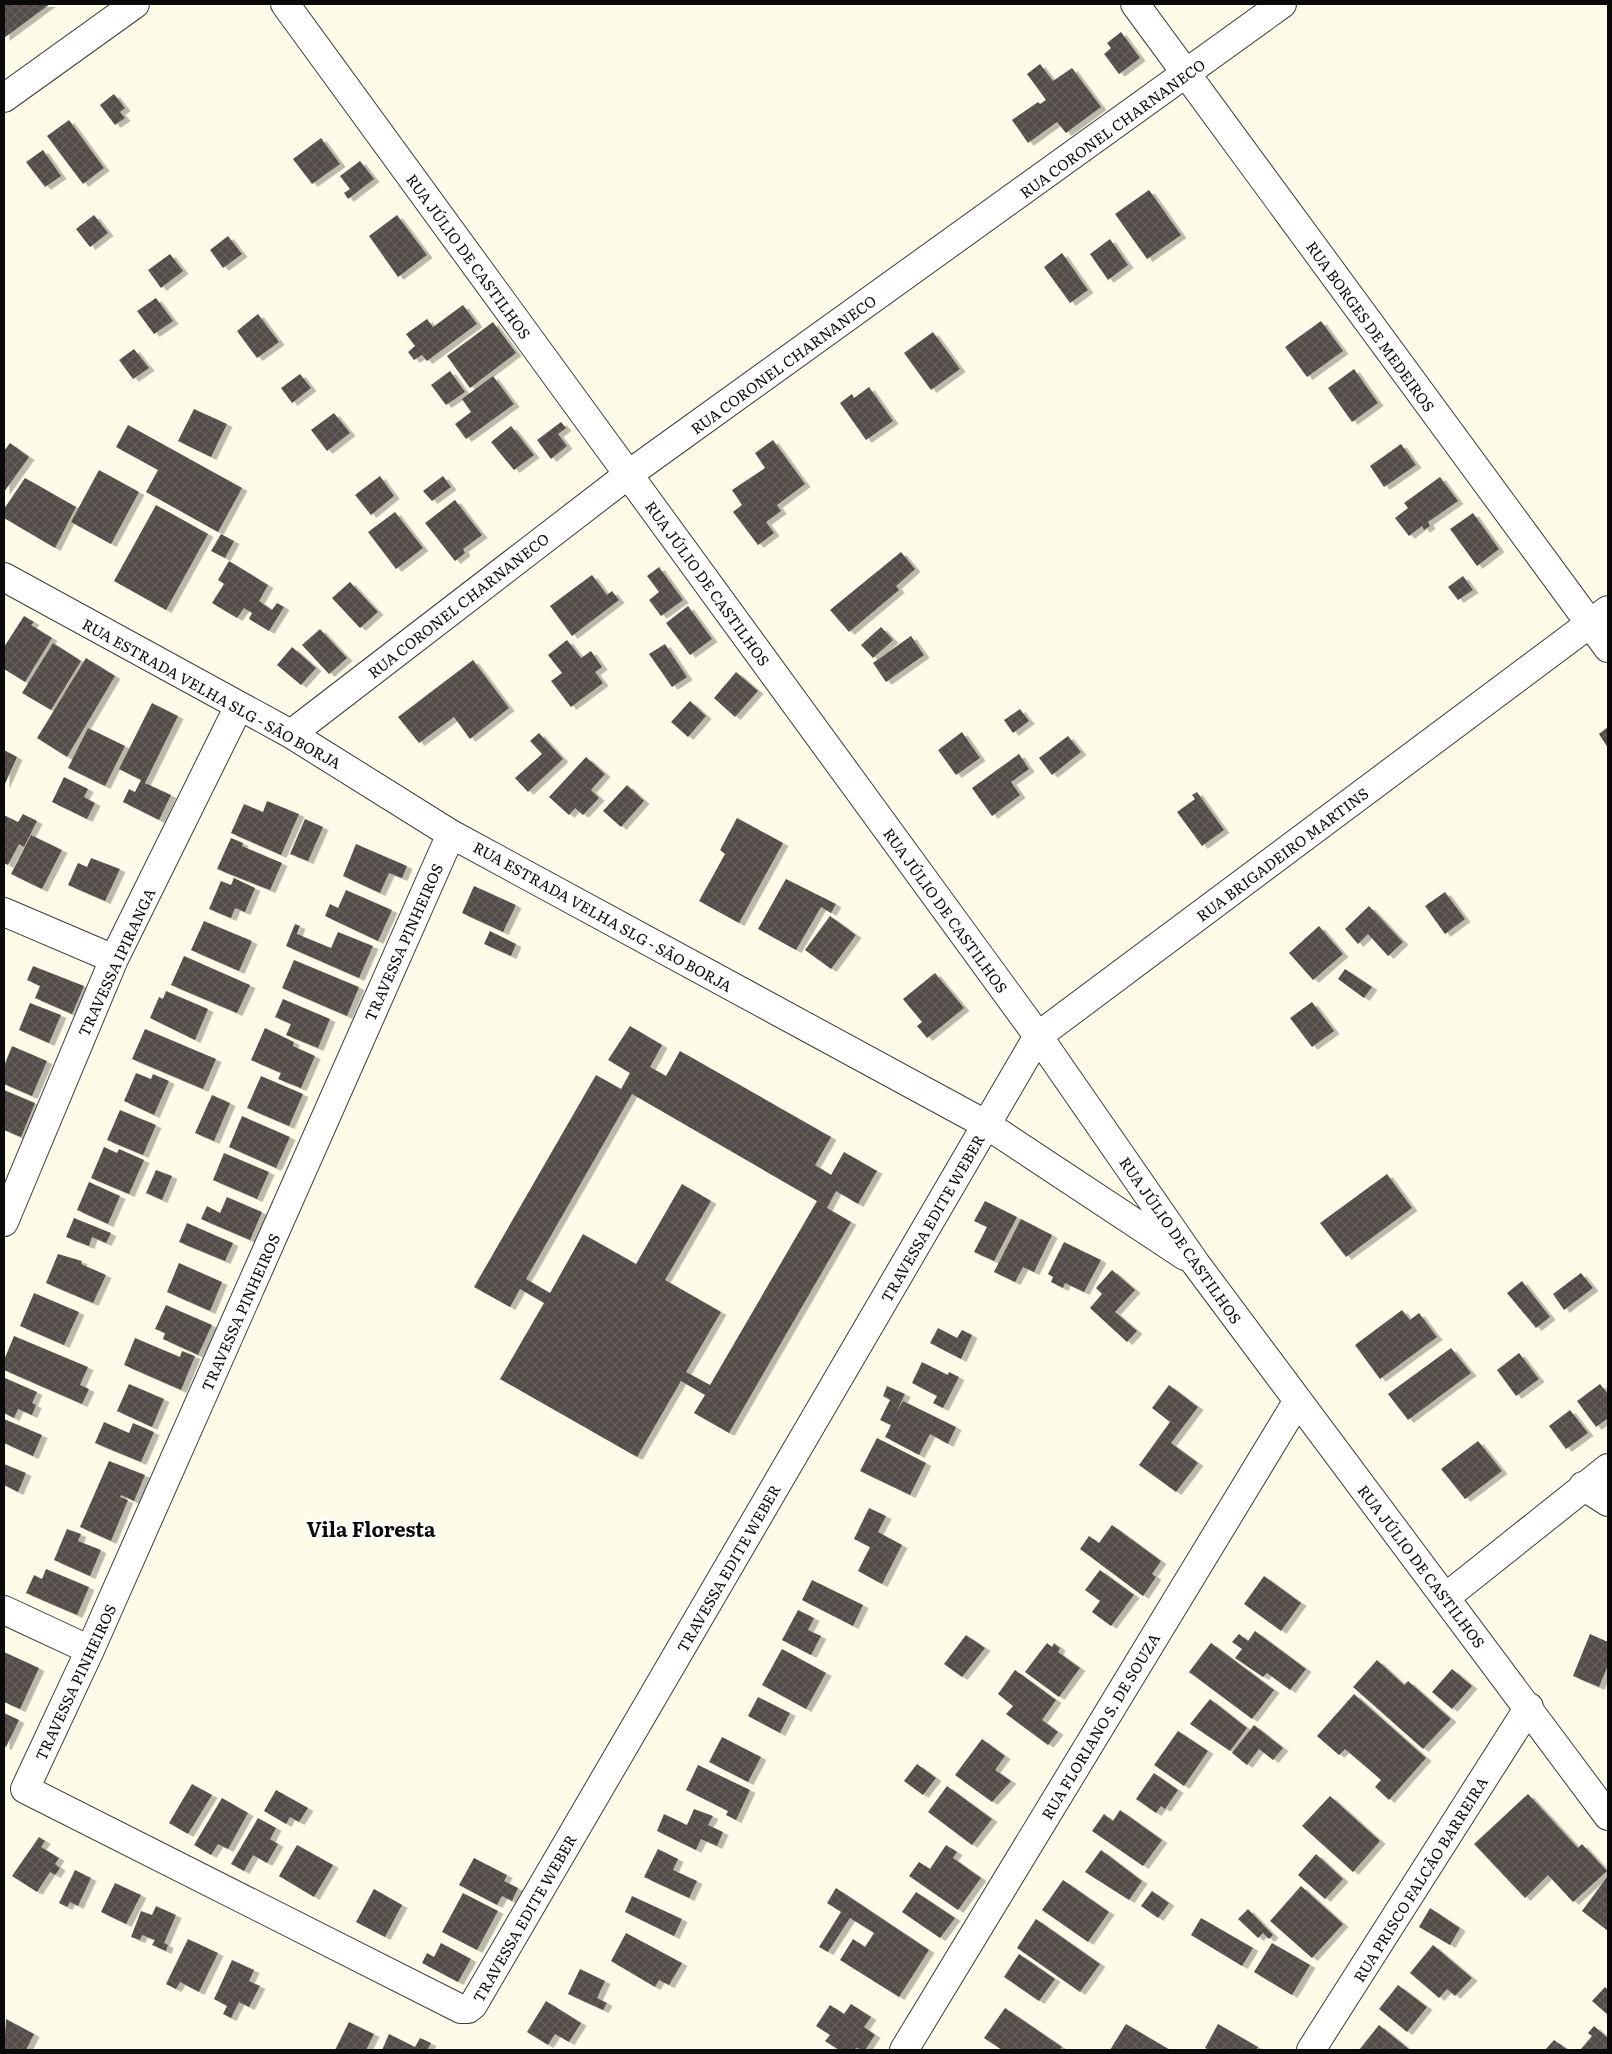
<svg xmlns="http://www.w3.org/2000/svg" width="1612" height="2054" viewBox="0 0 1612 2054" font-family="Literata,serif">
  <defs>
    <pattern id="building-cross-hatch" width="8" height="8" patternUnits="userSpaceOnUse" patternTransform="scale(1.25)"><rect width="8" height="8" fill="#524c47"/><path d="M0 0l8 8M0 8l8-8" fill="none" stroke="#66615d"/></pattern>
    <filter id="shadow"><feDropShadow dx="5.5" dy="3" stdDeviation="0" flood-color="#0004"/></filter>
  </defs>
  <rect width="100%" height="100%" fill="#fefce8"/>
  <!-- building -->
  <path fill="url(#building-cross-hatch)" fill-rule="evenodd" filter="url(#shadow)" d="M4,4H50L4,38Z
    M1121,32L1140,58L1119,74L1104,54L1111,48L1107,43Z
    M1040,64L1053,81L1072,68L1101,107L1066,133L1057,122L1028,143L1012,120L1038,102L1040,104L1046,100L1027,74Z
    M114,94L125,108L120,112L125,118L115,125L100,105Z
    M69,120L104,168L83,184L47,136Z
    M321,138L340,164L312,184L293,159Z
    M43,150L61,176L45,187L26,162Z
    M360,161L374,179L348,199L344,193L350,189L340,176Z
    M1149,190L1181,235L1147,259L1115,214Z
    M94,215L108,233L90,247L76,229Z
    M397,215L427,255L398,277L369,236Z
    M228,236L242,254L223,268L210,250Z
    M1110,239L1128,265L1108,280L1090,254Z
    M1062,253L1088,290L1070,303L1044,267Z
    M170,254L183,271L161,288L148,270Z
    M156,298L173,321L154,334L137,311Z
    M463,305L477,324L427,361L422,355L414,360L408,352L415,346L406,334L427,319L433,327Z
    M258,314L279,342L257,358L237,331Z
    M1321,321L1343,351L1307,377L1285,347Z
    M493,322L516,353L470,388L447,356Z
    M933,332L960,369L931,390L904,353Z
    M134,349L149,368L133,379L119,360Z
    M1354,369L1378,403L1352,422L1328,388Z
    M450,371L465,392L446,405L431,385Z
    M300,374L311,388L292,403L281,388Z
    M493,376L514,404L466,439L455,424L471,412L462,399Z
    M869,387L893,421L866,440L840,403L852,394L854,398Z
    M194,409L227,424L211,457L178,441Z
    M334,413L350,433L327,451L311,430Z
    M561,422L566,428L558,434L567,446L551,459L537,440Z
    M128,425L242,488L218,532L146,492L158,470L116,447Z
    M511,426L534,455L514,470L491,442Z
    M773,440L805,484L777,505L781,511L766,522L774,533L758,545L733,512L742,505L732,490L765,468L755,453Z
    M10,443L29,457L4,492V451Z
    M1401,444L1416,465L1384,487L1370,466Z
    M99,470L139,492L111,544L71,522Z
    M380,476L394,496L371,515L355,495Z
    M443,476L451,487L432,501L423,491Z
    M1440,477L1458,501L1428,522L1430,526L1424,530L1422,526L1409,536L1395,518L1408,508L1404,503Z
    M25,478L76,507L55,548L4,518V509Z
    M455,500L482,535L463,549L465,553L455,561L425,523Z
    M156,505L208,534L166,610L114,581Z
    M395,512L423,548L396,569L368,532Z
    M1473,513L1499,549L1477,566L1450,529Z
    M221,534L234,541L225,558L211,551Z
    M901,552L915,569L896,586L899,590L849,632L830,610Z
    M229,561L268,585L259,601L272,610L277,603L284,607L269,631L249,619L252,613L244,608L237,618L212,603L224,584L218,580Z
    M659,567L683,600L661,616L649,600L659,592L647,576Z
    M592,575L607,595L612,591L619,600L572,636L550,606Z
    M1463,576L1473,590L1458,600L1448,587Z
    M350,582L378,612L360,628L332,598Z
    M688,606L712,639L690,655L666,623Z
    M24,616L34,622L31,625L52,638L25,682L4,669V647Z
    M881,627L893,640L873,658L861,645Z
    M320,629L347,658L329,674L302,645Z
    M911,636L924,655L886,682L873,663Z
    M567,640L581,658L591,651L602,667L595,672L603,683L571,707L551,681L562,673L548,655Z
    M53,643L81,661L51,710L22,693Z
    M665,644L687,677L672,687L649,654Z
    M292,647L316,668L301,685L277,665Z
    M86,658L115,676L67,757L37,738Z
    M473,660L509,708L470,739L454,717L419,743L398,717Z
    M736,672L758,691L735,717L714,698Z
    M690,701L706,716L688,737L671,722Z
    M152,703L178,716L145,783L171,795L159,820L123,802L129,789L135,792L141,780L119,769Z
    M1020,709L1029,721L1013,733L1004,720Z
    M1608,727V748L1599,734Z
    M88,728L125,746L105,786L68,768Z
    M962,732L980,758L956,775L938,750Z
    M539,733L563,759L528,792L515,778L542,754L530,741Z
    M1068,736L1081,752L1052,775L1039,758Z
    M4,750L17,757L4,786Z
    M1019,754L1029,769L1011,782L1020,795L992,816L972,788Z
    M586,757L605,774L591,790L599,798L583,815L575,808L569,815L549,797Z
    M64,777L88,789L84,797L95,803L87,819L52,802Z
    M627,785L644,801L621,827L603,811Z
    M1197,792L1224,830L1202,846L1177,812L1195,799L1192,795Z
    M267,801L299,814L281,855L231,833L244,804L263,812Z
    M23,814L37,821L24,847L19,844L8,865L4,863V815L18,822Z
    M737,818L783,843L739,923L699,901L725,854L720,850Z
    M305,819L323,827L308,861L290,854Z
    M31,835L62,850L42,889L11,874Z
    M231,838L243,843L242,846L282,863L270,890L217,869Z
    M356,844L407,866L402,878L389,873L380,893L343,876Z
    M91,858L120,869L105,901L68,885L78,863L87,867Z
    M234,878L255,888L245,912L235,908L231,918L209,909L221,881L231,885Z
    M786,879L836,904L831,913L821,907L796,950L758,929Z
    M474,886L516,905L503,932L462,913Z
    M346,890L392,910L378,941L325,916L330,904L338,908Z
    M1445,892L1465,919L1445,934L1425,906Z
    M1369,906L1403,942L1388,956L1368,934L1358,944L1345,929Z
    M830,916L856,935L831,969L805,950Z
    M204,921L252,941L239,971L191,950Z
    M295,924L300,926L297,934L331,948L338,932L373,946L359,978L286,946Z
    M1319,926L1343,954L1313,980L1289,953Z
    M490,931L516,944L511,956L484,944Z
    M184,956L250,985L237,1013L171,985Z
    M294,960L359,987L347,1016L282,988Z
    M33,966L84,986L72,1014L35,998L40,986L27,980Z
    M1345,969L1372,987L1364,998L1338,979Z
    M935,973L964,1008L927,1038L917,1026L922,1022L903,999Z
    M166,991L208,1009L195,1040L150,1018L159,997L163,999Z
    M283,999L330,1019L318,1048L286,1035L291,1024L275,1017Z
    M1312,1002L1334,1031L1312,1047L1290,1018Z
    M30,1003L61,1015L49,1043L19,1030Z
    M630,1026L662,1045L650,1067L666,1076L680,1051L831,1137L815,1165L831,1175L844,1152L877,1171L858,1204L836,1191L827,1208L851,1222L729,1433L694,1413L705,1395L681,1381L637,1457L500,1379L544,1303L520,1289L510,1307L474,1287L596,1075L621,1089L630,1073L608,1060ZM632,1094L817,1201L710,1385L686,1372L721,1312L665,1280L711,1201L682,1184L636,1264L583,1234L550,1293L526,1279Z
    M265,1028L294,1042L293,1046L315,1056L301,1088L278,1079L281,1073L251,1060Z
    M145,1029L216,1059L203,1089L132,1059Z
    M12,1046L47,1061L32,1096L4,1084V1066Z
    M136,1073L151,1079L153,1074L169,1081L154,1115L124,1101Z
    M261,1076L303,1094L289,1126L247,1108Z
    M4,1090L35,1103L21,1137L4,1130Z
    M212,1095L230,1103L214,1141L195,1133Z
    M120,1110L156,1125L143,1155L107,1140Z
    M242,1116L290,1137L276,1168L229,1147Z
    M104,1147L117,1153L119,1149L144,1160L129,1194L91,1178Z
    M224,1153L269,1172L257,1199L213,1180Z
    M156,1170L172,1176L162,1200L146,1193Z
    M1387,1174L1412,1208L1346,1257L1320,1223Z
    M89,1182L120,1196L108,1224L77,1210Z
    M227,1197L262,1212L250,1240L201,1219L207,1206L220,1213Z
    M985,1201L1017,1217L994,1261L974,1252L987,1227L974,1221Z
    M74,1218L111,1233L106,1243L92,1237L89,1246L66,1237Z
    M1021,1219L1052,1235L1034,1272L1023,1267L1015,1282L994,1272Z
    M187,1223L233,1243L225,1261L179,1242Z
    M1064,1242L1101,1260L1084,1292L1065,1283L1063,1288L1051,1282L1053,1277L1048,1274Z
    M58,1254L82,1261L81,1264L106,1275L93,1303L46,1283Z
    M179,1263L222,1282L210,1311L167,1292Z
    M1112,1270L1135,1290L1115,1312L1137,1331L1127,1342L1090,1308L1102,1294L1096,1288Z
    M1581,1273L1593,1288L1564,1310L1553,1294Z
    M1522,1281L1550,1317L1536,1328L1507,1293Z
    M34,1293L79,1312L64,1345L20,1326Z
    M166,1305L212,1325L198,1355L163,1339L165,1333L155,1329Z
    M1402,1310L1410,1320L1419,1313L1437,1337L1380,1379L1355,1345Z
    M938,1328L957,1338L962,1330L972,1335L961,1359L930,1343Z
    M14,1336L88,1367L80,1385L89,1389L82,1404L4,1370V1360Z
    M135,1338L180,1357L182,1351L195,1356L181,1390L124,1365Z
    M1451,1348L1471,1373L1408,1420L1388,1394Z
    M1519,1353L1539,1379L1516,1396L1497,1370Z
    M922,1362L948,1375L949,1372L959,1377L943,1408L933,1403L937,1396L912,1383Z
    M5,1378L37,1392L32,1403L36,1405L32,1415L18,1409L14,1418L4,1413Z
    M129,1384L164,1399L152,1427L117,1411Z
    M1600,1384L1608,1394V1418L1596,1427L1577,1401Z
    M1169,1385L1198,1407L1171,1443L1198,1463L1176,1492L1139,1465L1170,1422L1152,1408Z
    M887,1386L905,1394L896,1413L903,1401L956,1427L948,1444L930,1434L919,1455L885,1437L891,1425L880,1420L890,1400L883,1396Z
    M1570,1410L1588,1433L1566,1449L1549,1426Z
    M4,1419L42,1435L33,1456L4,1443Z
    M104,1422L129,1433L133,1423L154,1432L141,1462L95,1443Z
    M877,1438L926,1463L910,1495L860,1471Z
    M1478,1441L1502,1471L1465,1499L1441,1469Z
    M109,1461L145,1475L134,1501L121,1495L120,1497L128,1500L111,1541L80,1527Z
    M4,1464L26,1473L18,1492L4,1485Z
    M869,1508L886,1516L878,1532L902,1545L882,1584L858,1571L870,1547L854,1539Z
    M1112,1525L1161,1561L1152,1574L1156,1577L1143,1596L1080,1549L1089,1536L1099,1543Z
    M67,1529L81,1534L78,1541L101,1550L90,1576L54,1560Z
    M46,1569L89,1587L77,1615L26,1593L34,1575L42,1579Z
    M1100,1570L1134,1595L1111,1626L1092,1612L1100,1601L1085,1590Z
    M1264,1576L1301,1603L1281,1631L1244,1604Z
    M812,1580L863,1605L853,1626L802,1600Z
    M798,1610L814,1618L808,1630L821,1636L811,1655L782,1640Z
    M1255,1631L1306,1669L1290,1690L1267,1673L1263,1677L1235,1658L1242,1649L1232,1642L1239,1634L1248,1641Z
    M1590,1634L1608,1642V1665L1599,1687L1573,1676Z
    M966,1635L985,1648L962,1677L944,1664Z
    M1047,1643L1052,1647L1054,1643L1060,1648L1058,1652L1080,1668L1059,1697L1025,1672Z
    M1211,1643L1274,1690L1252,1719L1189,1672Z
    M782,1649L826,1673L806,1709L762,1685Z
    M4,1652L39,1668L20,1709L4,1702Z
    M1377,1660L1404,1685L1408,1681L1451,1719L1423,1749L1353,1687Z
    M1452,1669L1472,1686L1452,1709L1432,1692Z
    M1015,1670L1056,1700L1042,1720L1058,1732L1048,1745L1006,1714L1013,1706L998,1694Z
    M1354,1694L1426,1758L1389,1800L1375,1787L1381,1780L1345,1749L1339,1755L1317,1736Z
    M758,1697L790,1713L780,1733L748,1716Z
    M1210,1699L1247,1728L1230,1751L1190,1724Z
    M4,1713L19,1720L6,1747L4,1746Z
    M1254,1725L1283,1748L1273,1760L1259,1749L1247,1765L1232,1753Z
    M1178,1731L1208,1751L1184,1786L1154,1765Z
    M722,1737L761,1757L748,1782L709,1762Z
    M982,1739L1005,1756L995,1770L1011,1781L992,1802L955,1775Z
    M917,1764L936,1778L923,1795L904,1781Z
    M698,1765L750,1790L736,1820L726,1815L728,1811L686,1790Z
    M1154,1773L1178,1790L1165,1809L1161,1806L1156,1813L1136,1799Z
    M192,1784L212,1795L188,1834L169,1823Z
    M947,1786L992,1819L972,1845L928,1812Z
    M276,1790L308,1808L299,1822L290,1817L286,1824L264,1811Z
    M1528,1794L1578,1848L1582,1844L1607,1871L1573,1902L1548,1875L1525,1898L1474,1844Z
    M1330,1796L1380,1841L1353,1872L1302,1826Z
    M222,1798L248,1813L228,1849L218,1844L211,1855L194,1845Z
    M694,1809L713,1816L708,1825L723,1832L717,1846L701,1839L696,1850L657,1831L664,1814L687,1825Z
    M1120,1810L1162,1840L1143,1866L1092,1831L1104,1814L1113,1821Z
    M258,1818L276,1828L270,1839L278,1844L267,1863L253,1855L244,1871L231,1864Z
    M39,1837L45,1841L41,1847L59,1858L55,1864L60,1868L55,1875L50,1872L37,1892L12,1876Z
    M297,1845L333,1865L314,1897L279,1876Z
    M946,1845L957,1852L953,1858L981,1878L958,1910L909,1876L919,1862L930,1869Z
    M658,1849L678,1859L673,1870L697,1881L689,1898L644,1877Z
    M1101,1850L1142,1881L1129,1900L1085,1872Z
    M1316,1854L1343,1879L1325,1899L1298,1875Z
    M474,1858L507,1875L504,1881L518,1888L512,1901L502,1896L497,1905L459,1885Z
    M75,1870L91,1878L78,1906L70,1902L67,1907L59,1903Z
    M1607,1877L1608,1878V1931L1582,1911Z
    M1063,1880L1109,1912L1088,1942L1042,1910Z
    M115,1883L141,1895L126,1924L101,1912Z
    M1301,1886L1343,1924L1312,1958L1270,1921Z
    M836,1888L929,1950L899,1997L840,1960L853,1939L865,1947L874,1933L850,1918L828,1952L819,1947L841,1912L827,1903Z
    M374,1889L402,1905L385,1937L356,1922Z
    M1152,1891L1169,1903L1158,1918L1141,1906Z
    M916,1892L955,1918L940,1938L902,1912Z
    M463,1893L498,1911L477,1950L442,1932Z
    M632,1896L682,1919L674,1936L625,1912Z
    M156,1906L176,1915L164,1943L168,1945L166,1951L152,1945L155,1940L142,1935L140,1940L131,1937L141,1911L152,1915Z
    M1430,1908L1460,1928L1450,1945L1419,1927Z
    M1248,1909L1273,1935L1269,1939L1263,1933L1258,1938L1238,1919Z
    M1201,1918L1253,1948L1242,1966L1191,1935Z
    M1036,1919L1100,1964L1080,1992L1017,1948Z
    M626,1933L682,1963L669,1985L659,1980L655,1987L611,1961Z
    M188,1939L218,1953L199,1992L180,1982L176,1989L166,1984Z
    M441,1943L471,1959L458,1982L422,1963L427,1953L434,1957Z
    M1272,1943L1310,1965L1292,1995L1254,1972Z
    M1433,1945L1472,1978L1455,1996L1447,1989L1439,1998L1410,1973Z
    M1019,1954L1055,1979L1039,2001L1004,1977Z
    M232,1960L254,1970L249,1981L260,1986L249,2007L239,2002L231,2018L223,2014L227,2006L214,1999Z
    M580,1969L605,1981L597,1998L607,2003L603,2010L568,1994Z
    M1398,1985L1427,2007L1407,2032L1379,2009Z
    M1605,1987L1608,1990V2015L1592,2001Z
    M546,2001L581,2023L569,2042L555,2034L548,2045L527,2032Z
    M851,2004L871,2017L864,2027L875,2035L865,2050L856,2048L855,2050H839L825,2041L830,2035L816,2026L830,2005L844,2014Z
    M1005,2008L1062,2047L1059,2050H1002L984,2038Z
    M6,2019L34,2034L26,2050H4Z
    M349,2022L374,2034L366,2050H335Z
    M1126,2024L1170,2050H1110Z
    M1218,2024L1258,2047L1256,2050H1210L1205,2048Z
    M1379,2025L1410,2050H1359Z
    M1594,2026L1608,2038V2050H1580L1592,2036L1588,2033Z
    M389,2034L415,2047L420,2038L431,2043L427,2050H382Z
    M1554,2040L1568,2050H1545Z"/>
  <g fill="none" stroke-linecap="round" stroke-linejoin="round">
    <defs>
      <path id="street" d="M285,4L1038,1036L1196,1264L1608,1816
        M1135,4L1608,648
        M4,98L135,4
        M4,577L291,734L451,834L987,1125L1185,1256
        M291,734L629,474L1282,4
        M451,834L90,1650L25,1789L461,2009H468L473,2005L1038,1036L1608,610
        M4,912L114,959
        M4,1222L114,959L239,706
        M1583,1486L1608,1502
        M1446,1597L1608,1468
        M4,1610L90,1650
        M904,2050L1297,1402
        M1311,2050L1529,1707"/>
    </defs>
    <!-- street casing -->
    <use href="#street" stroke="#3d3d3d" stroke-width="30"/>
    <!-- street -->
    <use href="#street" stroke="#fff" stroke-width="28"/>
  </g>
  <g text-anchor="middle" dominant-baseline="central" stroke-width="5" stroke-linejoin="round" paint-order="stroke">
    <!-- street labels -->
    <g font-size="15" fill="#0a0a0a" stroke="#fff">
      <text transform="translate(1112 128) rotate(-36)">RUA CORONEL CHARNANECO</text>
      <text transform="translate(469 256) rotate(54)">RUA JÚLIO DE CASTILHOS</text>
      <text transform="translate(1371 326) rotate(54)">RUA BORGES DE MEDEIROS</text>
      <text transform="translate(783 364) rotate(-36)">RUA CORONEL CHARNANECO</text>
      <text transform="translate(708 583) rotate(54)">RUA JÚLIO DE CASTILHOS</text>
      <text transform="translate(458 605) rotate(-38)">RUA CORONEL CHARNANECO</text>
      <text transform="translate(212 693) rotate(29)">RUA ESTRADA VELHA SLG - SÃO BORJA</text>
      <text transform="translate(1282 854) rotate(-37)">RUA BRIGADEIRO MARTINS</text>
      <text transform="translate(946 910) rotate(54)">RUA JÚLIO DE CASTILHOS</text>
      <text transform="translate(603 916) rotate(29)">RUA ESTRADA VELHA SLG - SÃO BORJA</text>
      <text transform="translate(403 942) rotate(-66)">TRAVESSA PINHEIROS</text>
      <text transform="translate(116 962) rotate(-65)">TRAVESSA IPIRANGA</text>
      <text transform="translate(932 1218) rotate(-60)">TRAVESSA EDITE WEBER</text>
      <text transform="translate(1181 1240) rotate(55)">RUA JÚLIO DE CASTILHOS</text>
      <text transform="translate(240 1312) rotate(-66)">TRAVESSA PINHEIROS</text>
      <text transform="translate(1422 1566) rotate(53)">RUA JÚLIO DE CASTILHOS</text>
      <text transform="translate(728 1568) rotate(-60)">TRAVESSA EDITE WEBER</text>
      <text transform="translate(75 1682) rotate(-65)">TRAVESSA PINHEIROS</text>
      <text transform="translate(1100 1726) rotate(-59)">RUA FLORIANO S. DE SOUZA</text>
      <text transform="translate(1420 1879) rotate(-58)">RUA PRISCO FALCÃO BARREIRA</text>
      <text transform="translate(524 1918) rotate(-60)">TRAVESSA EDITE WEBER</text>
    </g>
    <!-- district labels -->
    <g font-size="20" font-weight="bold" fill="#0a0a0a" stroke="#fff">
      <text x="371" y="1528">Vila Floresta</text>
    </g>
  </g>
  <!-- border -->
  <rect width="1612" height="2054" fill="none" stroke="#0a0a0a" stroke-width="10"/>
</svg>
